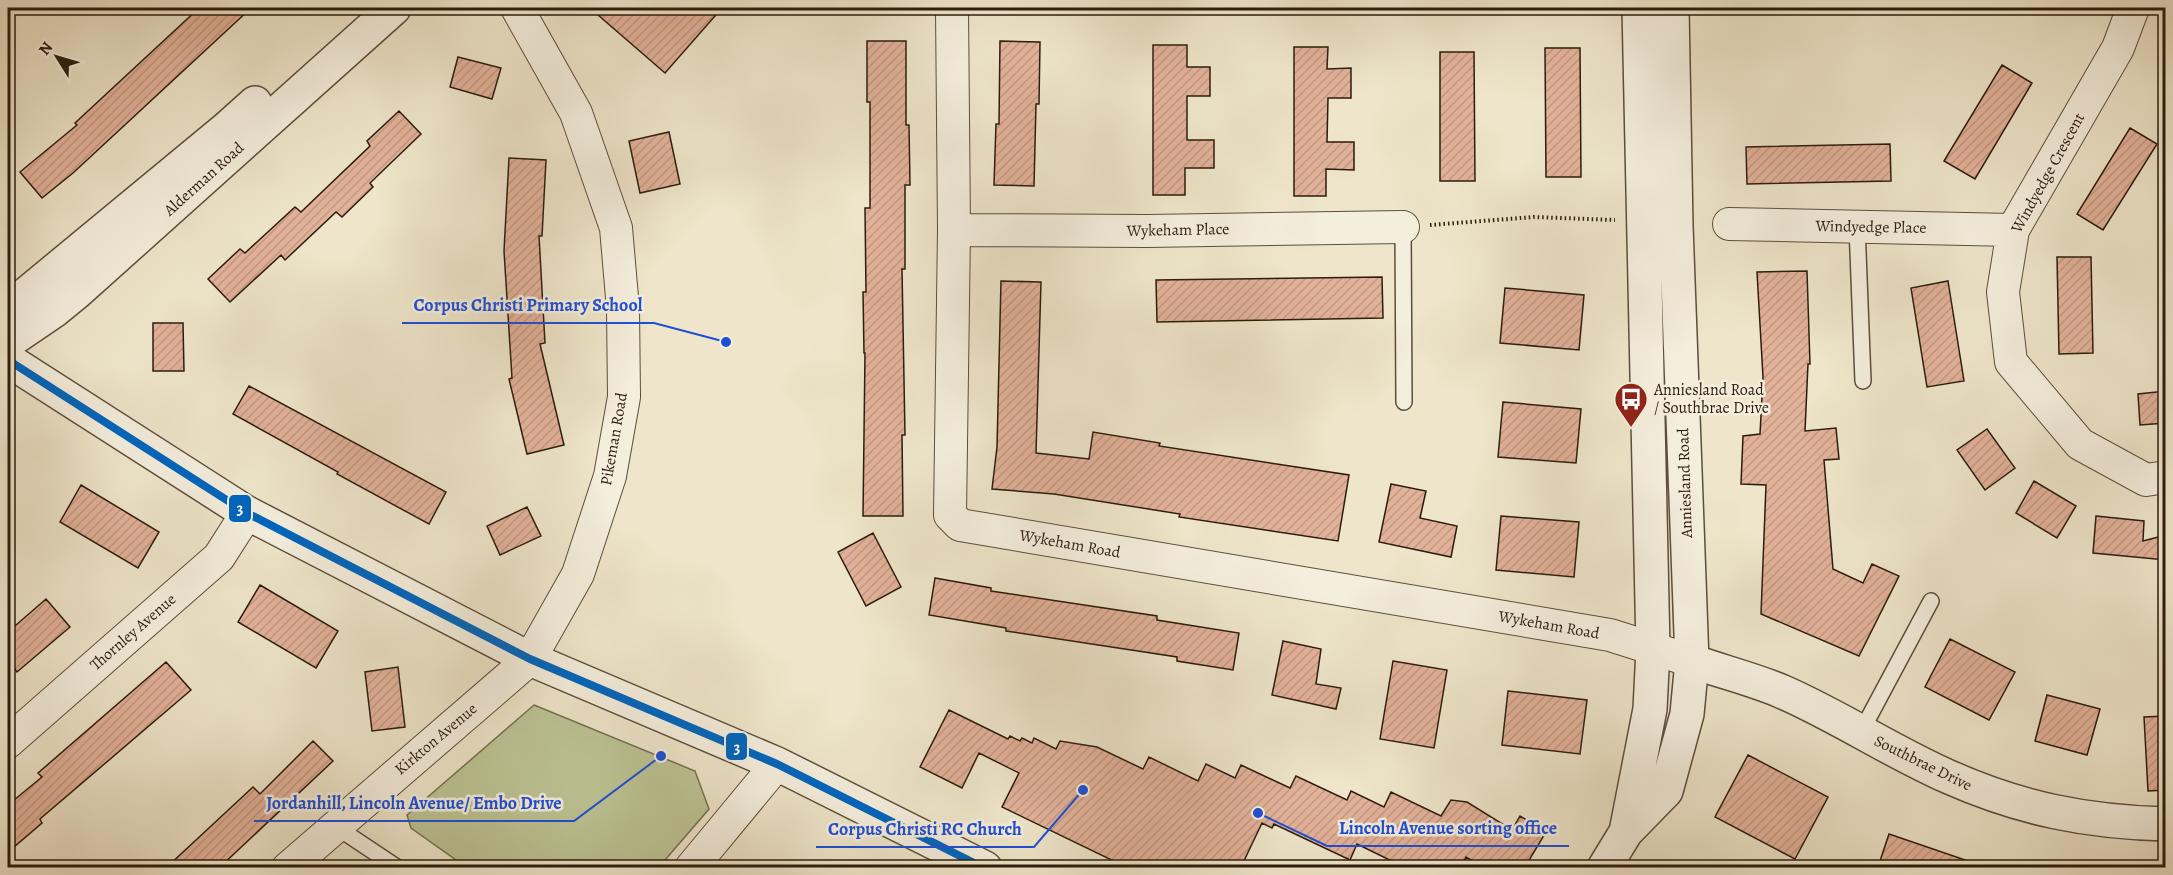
<svg xmlns="http://www.w3.org/2000/svg" width="2173" height="875" viewBox="0 0 2173 875" font-family="Alegreya,serif">
  <defs>
    <pattern id="building-hatch" width="6" height="6" patternUnits="userSpaceOnUse" patternTransform="scale(1.5)"><rect width="6" height="6" fill="#e2b199"/><path d="M-1 1l2-2M0 6l6-6M5 7l2-2" fill="none" stroke="#c29883"/></pattern>
  </defs>
  <rect width="100%" height="100%" fill="#eee5ca"/>
  <filter id="stains"><feTurbulence type="fractalNoise" baseFrequency=".00333" numOctaves="4"/><feColorMatrix values="0 0 0 0 .2 0 0 0 0 .09 0 0 0 0 .02 0 0 0 .5 -.17"/></filter>
  <radialGradient id="worn" r=".72"><stop offset=".6" stop-color="#630" stop-opacity="0"/><stop offset="1" stop-color="#630" stop-opacity=".3"/></radialGradient>
  <!-- green -->
  <path fill="#bcc394" stroke="#747050" stroke-width="1.5" d="M534,705L695,771L709,809L659,867H466L411,828L407,815Z"/>
  <!-- building -->
  <path fill="url(#building-hatch)" stroke="#2c1c0d" stroke-width="1.5" d="M199,8H251L73,173L42,198L20,172L77,125L75,123Z
    M590,8H722L665,73Z
    M867,41H906V125H909L910,185H905V269H902L905,435H902L903,516H863L865,353H864L863,292H866L865,208H870V102H867Z
    M1000,41L1040,42L1039,104H1036L1034,186L994,185L996,124H999Z
    M1153,45H1187V67H1210V96H1187V140H1214V168H1185V195H1153Z
    M1294,47H1328L1327,69L1351,68V98H1328L1327,142H1354V170L1326,169V196H1294Z
    M1545,48H1580L1581,177H1546Z
    M1440,52H1474L1475,181H1440Z
    M458,57L501,68L492,99L450,87Z
    M2002,65L2032,83L1975,179L1944,161Z
    M399,111L421,134L370,183L373,187L342,217L336,212L285,260L281,255L230,302L208,279L240,249L245,253L295,207L301,212L370,146L367,141Z
    M2130,128L2157,144L2103,230L2077,214Z
    M669,132L680,184L640,193L629,141Z
    M1890,144L1891,181L1747,184L1746,147Z
    M509,158L546,160L542,236H539L545,343L540,344L564,445L527,454L509,379L512,378L504,251Z
    M2057,257H2091L2093,353L2059,354Z
    M1807,271L1810,364H1808L1805,431L1836,428L1839,459L1824,460L1833,569L1863,583L1872,564L1899,576L1859,656L1761,614L1766,485L1741,484L1743,436L1760,434L1763,377L1757,272Z
    M1382,277L1383,318L1157,322L1156,280Z
    M1001,281L1041,282L1036,453L1089,459L1093,432L1160,443L1159,446L1349,475L1338,541L1179,517L1180,514L1054,494L992,489L997,447Z
    M1948,281L1964,381L1927,387L1911,288Z
    M1505,288L1584,295L1579,350L1500,343Z
    M153,323H183L184,371H153Z
    M249,386L446,492L429,524L337,474L338,472L233,414Z
    M2166,391V423L2140,425L2138,394Z
    M1503,402L1581,409L1576,463L1498,457Z
    M1987,429L2015,468L1985,490L1957,450Z
    M2034,481L2076,506L2057,538L2016,513Z
    M1391,484L1426,491L1420,518L1457,526L1451,557L1379,542Z
    M81,485L159,532L138,568L60,522Z
    M527,507L541,536L500,555L487,526Z
    M1501,516L1579,522L1574,577L1496,570Z
    M2096,516L2144,521L2143,541L2166,535V560L2093,553Z
    M873,533L901,587L866,606L838,552Z
    M935,578L991,588V591L1157,616V620L1239,633L1233,670L1177,661V657L1006,631V628L929,615Z
    M260,585L338,631L316,668L238,622Z
    M46,599L70,627L17,672L8,660V632Z
    M1950,639L2015,672L1989,720L1925,687Z
    M1283,641L1321,649L1316,684L1341,688L1336,709L1272,695Z
    M1393,661L1447,670L1434,748L1380,739Z
    M166,662L191,690L40,819L42,823L8,852V805L42,777L38,773Z
    M398,667L405,727L372,731L365,672Z
    M1508,691L1587,700L1580,754L1502,745Z
    M2047,695L2100,709L2087,755L2035,741Z
    M949,710L1008,739L1010,736L1020,741L1022,738L1032,743L1034,738L1056,749L1060,741L1097,747L1143,769L1149,757L1198,781L1206,764L1235,778L1241,765L1290,788L1296,776L1347,800L1351,791L1384,807L1391,792L1441,816L1451,800L1467,802L1512,830L1520,816L1546,832L1525,867H1483L1466,857L1461,867H1404L1357,844L1350,860L1274,824L1272,828L1262,823L1241,867H1126L1002,807L1019,773L979,753L962,788L920,767Z
    M2166,716V790L2148,791L2144,717Z
    M313,741L333,761L220,867H167L253,787L260,794Z
    M1748,755L1828,797L1795,859L1715,817Z
    M1889,834L1977,864V867H1878Z"/>
  <g fill="none" stroke-linecap="round" stroke-linejoin="round">
    <defs>
      <path id="service" d="M1857,226L1863,381
        M1403,227L1404,402
        M1861,732L1931,601
        M335,826L398,868"/>
      <path id="minor" d="M952,8L954,230L950,515L960,525L1610,635L1692,661
        M2133,8L2118,48L2013,230L2003,292L2011,362L2080,444L2146,480L2166,477
        M1729,224L2013,230
        M954,230L1147,231L1403,227
        M8,742L219,557L247,513
        M288,868L530,659L578,574L610,476L624,397L623,309L616,228L576,113L517,8
        M691,868L777,764"/>
      <path id="tertiary" d="M8,309L226,129L255,103
        M8,342L55,310L77,292L394,8
        M8,360L247,513L530,659L777,764L985,868
        M1692,661C1722,672 1753,679 1783,692C1840,717 1892,752 1949,777C2021,809 2087,822 2166,824
        M1626,832L1650,709L1653,649L1639,8
        M1604,868L1626,832L1666,791L1687,714L1692,661L1676,226L1672,8"/>
    </defs>
    <!-- service casing -->
    <use href="#service" stroke="#5c4e3c" stroke-width="18"/>
    <!-- minor casing -->
    <use href="#minor" stroke="#5c4e3c" stroke-width="34"/>
    <!-- tertiary casing -->
    <use href="#tertiary" stroke="#5c4e3c" stroke-width="36"/>
    <!-- path -->
    <path stroke="#2c1c0d" stroke-width="4" stroke-dasharray="1.5 3" stroke-linecap="butt" d="M1430,225L1534,217L1615,220"/>
    <!-- service -->
    <use href="#service" stroke="#f4eedd" stroke-width="15"/>
    <!-- minor -->
    <use href="#minor" stroke="#f4eedd" stroke-width="32"/>
    <!-- tertiary -->
    <use href="#tertiary" stroke="#f4eedd" stroke-width="33"/>
    <defs>
      <path id="bus-1" d="M8,360L247,513L530,659L777,764L984,868"/>
    </defs>
    <!-- bus-1 casing -->
    <use href="#bus-1" stroke="#f4eedd" stroke-width="12"/>
    <!-- bus-1 -->
    <use href="#bus-1" stroke="#0065bd" stroke-width="8"/>
  </g>
  <!-- icons -->
  <defs>
    <symbol id="bus-pin" viewBox="-11 -11 22 30"><path d="M0 17L-7.5 6A9.5 9.5 0 1 1 7.5 6Z" fill="#8f2418" stroke="#f4eedd"/><path d="M-5-6H5V4H4V6H2V4H-2V6H-4V4H-5ZM-3.5-4V0h7V-4ZM-3.5 1.2v1.5H-2V1.2ZM2 1.2v1.5H3.5V1.2Z" fill="#fff"/></symbol>
  </defs>
  <g fill-rule="evenodd">
    <use href="#bus-pin" x="1612" y="380" width="38" height="52"/>
  </g>
  <g text-anchor="middle" dominant-baseline="central" stroke-width="5" stroke-linejoin="round" paint-order="stroke">
    <!-- street labels -->
    <g font-size="16" fill="#2c1c0d" stroke="#f4eedd">
      <text transform="translate(2048 173) rotate(-61)">Windyedge Crescent</text>
      <text transform="translate(204 179) rotate(-42)">Alderman Road</text>
      <text transform="translate(1871 227) rotate(1)">Windyedge Place</text>
      <text transform="translate(1178 230) rotate(-1)">Wykeham Place</text>
      <text transform="translate(614 439) rotate(-80)">Pikeman Road</text>
      <text transform="translate(1685 483) rotate(-92)">Anniesland Road</text>
      <text transform="translate(1070 544) rotate(10)">Wykeham Road</text>
      <text transform="translate(1549 625) rotate(10)">Wykeham Road</text>
      <text transform="translate(133 632) rotate(-41)">Thornley Avenue</text>
      <text transform="translate(436 739) rotate(-40)">Kirkton Avenue</text>
      <text transform="translate(1923 763) rotate(26)">Southbrae Drive</text>
    </g>
    <!-- poi labels -->
    <g font-size="16" fill="#2c1c0d" stroke="#f4eedd" text-anchor="start">
      <text x="1654" y="390">Anniesland Road<tspan x="1654" dy="18">/ Southbrae Drive</tspan></text>
    </g>
  </g>
  <!-- callouts -->
  <path fill="none" stroke="#1d4ed8" stroke-width="2" d="M726 342L654 323H402M661 756L574 821H254M1258 813L1327 846H1569M1083 790L1034 847H816"/>
  <g fill="#1d4ed8" stroke="#f4eedd" stroke-width="2">
    <circle cx="726" cy="342" r="6"/>
    <circle cx="661" cy="756" r="6"/>
    <circle cx="1258" cy="813" r="6"/>
    <circle cx="1083" cy="790" r="6"/>
  </g>
  <g font-size="18" text-anchor="middle" font-weight="bold" fill="#1d4ed8" stroke="#f4eedd" stroke-width="5" stroke-linejoin="round" paint-order="stroke">
    <text x="528" y="311">Corpus Christi Primary School</text>
    <text x="414" y="809">Jordanhill, Lincoln Avenue/ Embo Drive</text>
    <text x="1448" y="834">Lincoln Avenue sorting office</text>
    <text x="925" y="835">Corpus Christi RC Church</text>
  </g>
  <g stroke="#f4eedd" stroke-width="2">
    <rect x="228" y="494" width="24" height="29" rx="6" fill="#0065bd"/>
    <rect x="725" y="732" width="23" height="29" rx="6" fill="#0065bd"/>
  </g>
  <g font-size="16" text-anchor="middle" font-weight="bold" fill="#fff">
    <text x="240" y="514">3</text>
    <text x="737" y="753">3</text>
  </g>
  <!-- margin -->
  <rect width="2173" height="875" fill="none" stroke="#eee5ca" stroke-width="30"/>
  <rect x="9" y="9" width="2155" height="857" fill="none" stroke="#2c1c0d" stroke-width="3"/>
  <rect x="15" y="15" width="2143" height="845" fill="none" stroke="#2c1c0d" stroke-width="1.5"/>
  <!-- north arrow -->
  <g transform="translate(57 57) rotate(307)" stroke="#f4eedd" stroke-width="4.5" paint-order="stroke">
  <path d="M0-4.5L10 22L0 15L-10 22Z" fill="#2c1c0d"/>
  <text y="-9" font-size="16" font-weight="bold" text-anchor="middle" fill="#2c1c0d">N</text>
  </g>
  <rect width="100%" height="100%" filter="url(#stains)"/>
  <rect width="100%" height="100%" fill="url(#worn)"/>
</svg>
